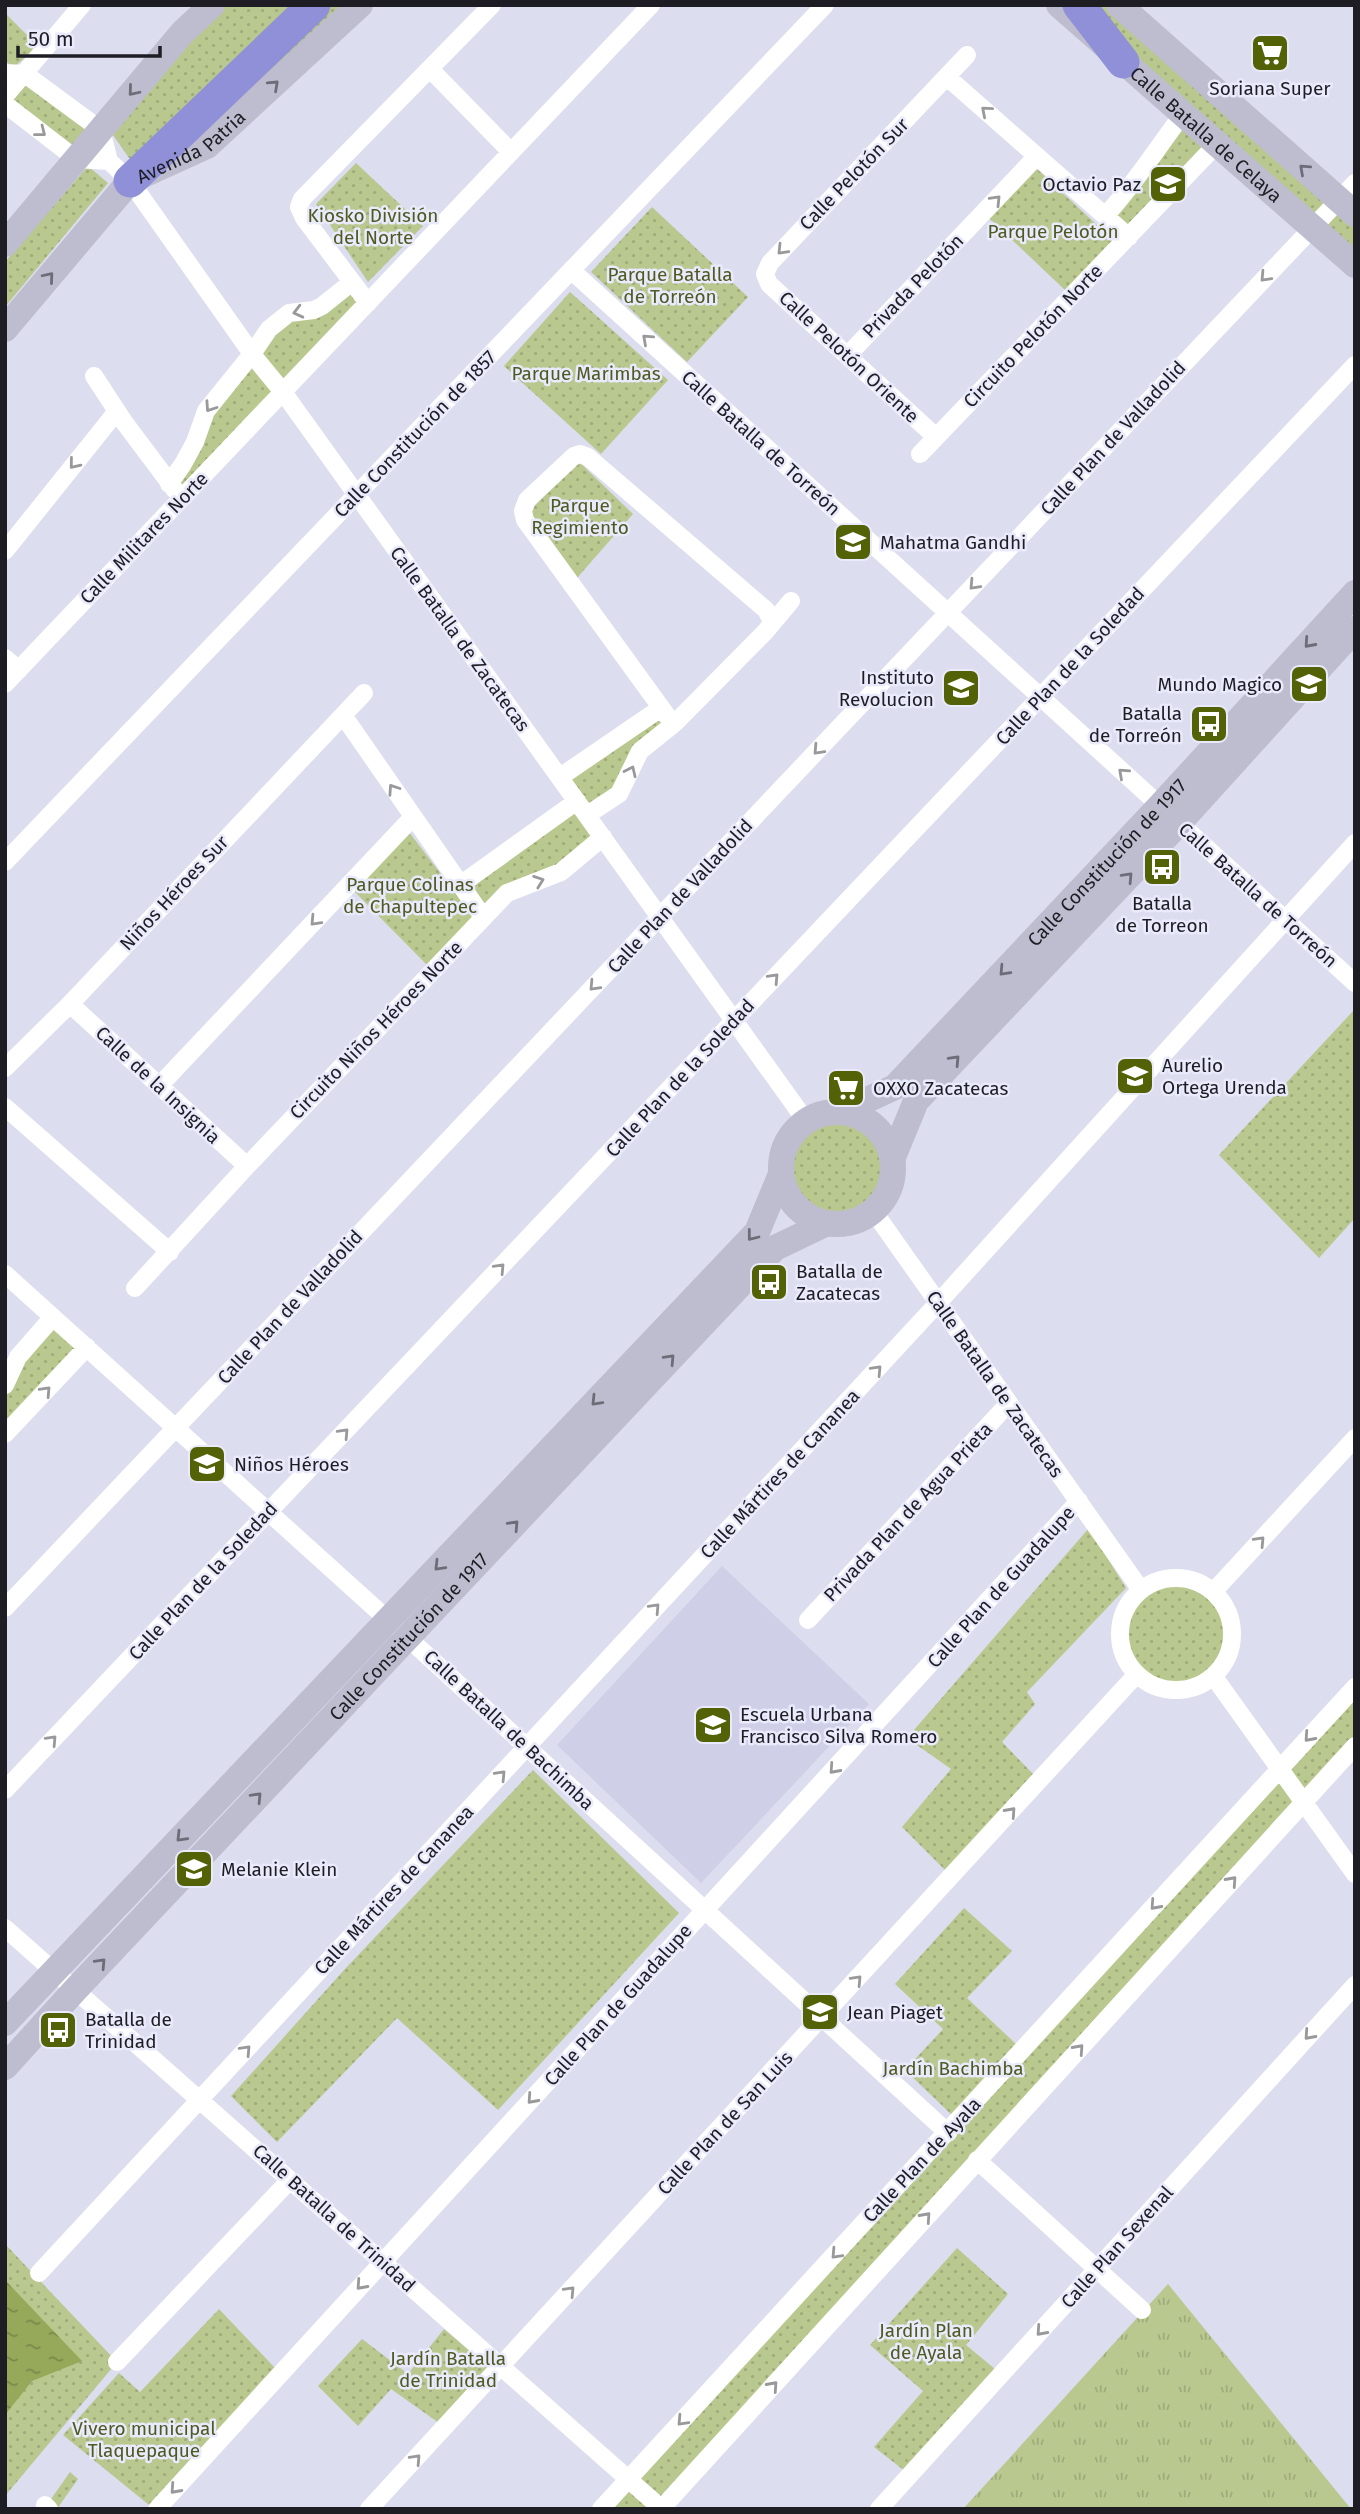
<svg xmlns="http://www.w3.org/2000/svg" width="1360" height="2514" viewBox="0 0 1360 2514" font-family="'Fira Sans',sans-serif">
  <defs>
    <pattern id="grass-tufts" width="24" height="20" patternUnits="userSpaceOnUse" patternTransform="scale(1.75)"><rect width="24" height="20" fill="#b9c88e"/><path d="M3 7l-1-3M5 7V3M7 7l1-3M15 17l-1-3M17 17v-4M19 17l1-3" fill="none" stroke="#9fab7a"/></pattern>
    <pattern id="park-dots" width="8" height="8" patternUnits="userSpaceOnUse" patternTransform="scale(1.75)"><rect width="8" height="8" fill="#b9c88e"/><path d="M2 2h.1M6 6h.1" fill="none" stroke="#9fab7a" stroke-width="1.8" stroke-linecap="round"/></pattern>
    <pattern id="water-ripples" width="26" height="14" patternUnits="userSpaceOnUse" patternTransform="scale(1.75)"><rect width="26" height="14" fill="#96a859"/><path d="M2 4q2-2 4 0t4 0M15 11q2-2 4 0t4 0" fill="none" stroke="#7a8849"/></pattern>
  </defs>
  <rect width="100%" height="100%" fill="#dcddee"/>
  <!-- built -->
  <path fill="#cfd0e8" d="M722,1566L869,1704L701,1883L557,1745Z"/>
  <!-- grass -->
  <path fill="url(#grass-tufts)" d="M1168,2284L1351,2509H963Z"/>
  <!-- park -->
  <path fill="url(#park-dots)" d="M226,5H346L204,137L156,163L129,158L111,132L185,43Z
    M1091,5H1113L1355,214V261L1123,62Z
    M5,13L38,46L13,68L5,60Z
    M25,74L101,130L78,157L5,96Z
    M1184,120L1215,147L1129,237L1110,217Z
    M356,163L423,226L368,282L316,204Z
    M88,166L108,183L5,307V262Z
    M1036,168L1114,241L1066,291L989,218Z
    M652,207L748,297L687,362L591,272Z
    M352,289L368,303L288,387L252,354L274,325Z
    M570,292L668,380L601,454L504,366Z
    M255,358L283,392L186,494L169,484L204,415Z
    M577,460L633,514L577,578L529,512Z
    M661,708L673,724L588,815L603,837L561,872L507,893L483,917L460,885L580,805L567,778Z
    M409,832L475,919L429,967L354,891Z
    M1354,1010L1355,1218L1319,1258L1219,1155Z
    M782 1168a55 55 0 1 1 110 0a55 55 0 1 1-110 0Z
    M53,1317L87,1347L5,1434V1385Z
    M1089,1528L1126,1588L1027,1692L1035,1704L1002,1742L1035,1776L946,1871L902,1827L951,1769L907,1738Z
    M1120 1634a56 56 0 1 1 112 0a56 56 0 1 1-112 0Z
    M1355,1688V1746L1307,1798L1280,1769Z
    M533,1770L679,1913L498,2110L397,2018L277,2142L231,2096L345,1969Z
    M1280,1777L1304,1802L661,2509H608L631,2476Z
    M964,1908L1012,1951L967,1998L1016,2044L955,2118L905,2070L943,2029L895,1984Z
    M5,2244L117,2362L5,2496Z
    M957,2248L1008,2294L966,2345L1001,2374L910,2475L874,2447L923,2391L870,2345Z
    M219,2309L276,2369L149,2505L63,2435L119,2373L140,2392Z
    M444,2329L488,2366L439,2423L391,2389L358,2426L318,2386L362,2339L408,2374Z
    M70,2472L78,2479L57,2509H44Z"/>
  <!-- water -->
  <path fill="url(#water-ripples)" d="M5,2280L82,2361L32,2381L5,2415Z"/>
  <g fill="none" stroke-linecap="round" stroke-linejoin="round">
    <!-- street -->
    <path stroke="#fff" stroke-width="18" d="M430,69L511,152
      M5,73L25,74L101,130L109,161L130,181L255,358L283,392L806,1121
      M947,77L1129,237
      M5,96L82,5
      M5,104L76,159L109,161
      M1105,216C1134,185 1157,148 1183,114
      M571,270L1355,983
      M368,303L304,218L299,207L302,199L492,5
      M847,356L1037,156
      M94,376L124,422L175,490
      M936,437L769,284L765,274L770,263L967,55
      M920,454L1217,144
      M169,484L183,464L195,442L206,411L252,354L269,329L289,313L314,310L322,306L352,282
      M5,551L117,411
      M5,658L19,670
      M5,684L651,5
      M341,717L347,721L483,917
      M673,724L525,520L523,511L527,500L574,456L580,454L588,457L766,610L772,621
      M560,777L661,708
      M587,815L619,794L640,751L675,723L765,632L791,601
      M5,862L825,5
      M460,885L577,801
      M70,1004L247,1166
      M5,1068L70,1004L364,693
      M159,1086L412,818
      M5,1107L170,1252
      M874,1212L1141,1590
      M5,1274L408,1638L948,2133
      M135,1288L247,1166L507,893L561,872L603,837
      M5,1385L18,1357L53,1317
      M5,1434L87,1347
      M1120 1634a56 56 0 1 1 112 0a56 56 0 1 1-112 0Z
      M1214,1591L1355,1438
      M5,1608L1355,183
      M808,1620L1009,1403
      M1214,1677L1355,1874
      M5,1790L1355,365
      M5,1928L662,2509
      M977,2160L1142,2310
      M39,2273L938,1303L1355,843
      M117,2362L290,2180
      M45,2505L49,2509
      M157,2509L1079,1501
      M369,2509L1136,1675
      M601,2509L1355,1687
      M661,2509L1355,1746
      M879,2509L1355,1985"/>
    <!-- secondary -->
    <g stroke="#bdbdcf" stroke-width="26">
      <path id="s1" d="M1059,5L1355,265"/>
      <path d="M1119,5L1355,214"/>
      <path d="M5,244L182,33L212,5"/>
      <path id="s2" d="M5,329L130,181L207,146L360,5"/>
      <path id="s3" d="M843,1111L895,1087L1160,806L1355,593"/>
      <circle cx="837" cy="1168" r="56"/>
      <path d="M893,1157L916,1101L1179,823L1355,629"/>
      <path d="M5,2023L757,1232L781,1174"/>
      <path id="s4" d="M5,2067L75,1990L775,1248L825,1224"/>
    </g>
    <!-- highway -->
    <path stroke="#9090d8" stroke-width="33" d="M1079,5L1123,62
      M130,181L314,5"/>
  </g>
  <!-- one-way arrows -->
  <defs><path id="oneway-chevron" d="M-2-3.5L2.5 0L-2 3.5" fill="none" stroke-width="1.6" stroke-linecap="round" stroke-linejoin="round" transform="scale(1.75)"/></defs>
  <g stroke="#6d6d79">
    <use href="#oneway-chevron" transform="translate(274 85) rotate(-43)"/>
    <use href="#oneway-chevron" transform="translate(133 91) rotate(130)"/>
    <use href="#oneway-chevron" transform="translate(1304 169) rotate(-138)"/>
    <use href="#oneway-chevron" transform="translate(49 277) rotate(-50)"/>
    <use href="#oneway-chevron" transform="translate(1309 643) rotate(132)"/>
    <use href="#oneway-chevron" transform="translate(1128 877) rotate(-47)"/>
    <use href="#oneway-chevron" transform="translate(1004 971) rotate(133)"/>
    <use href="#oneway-chevron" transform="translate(955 1060) rotate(-47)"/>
    <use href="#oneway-chevron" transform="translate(752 1236) rotate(128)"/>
    <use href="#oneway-chevron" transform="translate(670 1359) rotate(-47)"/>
    <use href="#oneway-chevron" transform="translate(596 1401) rotate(134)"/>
    <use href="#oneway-chevron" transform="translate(514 1525) rotate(-47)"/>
    <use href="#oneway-chevron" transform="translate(439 1566) rotate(134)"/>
    <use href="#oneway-chevron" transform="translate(257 1797) rotate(-47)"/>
    <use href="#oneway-chevron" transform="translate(181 1837) rotate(134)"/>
    <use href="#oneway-chevron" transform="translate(101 1963) rotate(-47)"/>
  </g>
  <g stroke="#99999c">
    <use href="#oneway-chevron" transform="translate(986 111) rotate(-139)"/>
    <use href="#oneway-chevron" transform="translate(41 132) rotate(38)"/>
    <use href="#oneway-chevron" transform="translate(996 200) rotate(-46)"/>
    <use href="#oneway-chevron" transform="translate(782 250) rotate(134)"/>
    <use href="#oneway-chevron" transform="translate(1265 277) rotate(133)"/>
    <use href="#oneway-chevron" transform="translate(298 312) rotate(166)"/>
    <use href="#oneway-chevron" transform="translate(647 339) rotate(-138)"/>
    <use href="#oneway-chevron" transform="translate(210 407) rotate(124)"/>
    <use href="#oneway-chevron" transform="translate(74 464) rotate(129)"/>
    <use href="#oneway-chevron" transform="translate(974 585) rotate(133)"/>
    <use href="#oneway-chevron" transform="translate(818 750) rotate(133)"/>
    <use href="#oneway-chevron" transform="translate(631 771) rotate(-65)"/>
    <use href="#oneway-chevron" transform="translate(1123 773) rotate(-138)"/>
    <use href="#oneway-chevron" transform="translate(393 789) rotate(-124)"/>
    <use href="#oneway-chevron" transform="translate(539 881) rotate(-20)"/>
    <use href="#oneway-chevron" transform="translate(315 921) rotate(133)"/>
    <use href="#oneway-chevron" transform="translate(774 978) rotate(-47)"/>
    <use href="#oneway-chevron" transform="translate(594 986) rotate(133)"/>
    <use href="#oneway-chevron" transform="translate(500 1268) rotate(-47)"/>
    <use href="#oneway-chevron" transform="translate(877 1370) rotate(-47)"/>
    <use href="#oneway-chevron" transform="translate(46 1391) rotate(-47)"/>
    <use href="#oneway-chevron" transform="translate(344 1433) rotate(-47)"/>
    <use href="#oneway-chevron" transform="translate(1260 1541) rotate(-47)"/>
    <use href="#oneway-chevron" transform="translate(655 1608) rotate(-47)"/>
    <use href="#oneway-chevron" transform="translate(1309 1737) rotate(132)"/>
    <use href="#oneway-chevron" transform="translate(52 1740) rotate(-47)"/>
    <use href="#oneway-chevron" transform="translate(834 1769) rotate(132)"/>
    <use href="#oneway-chevron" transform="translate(501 1775) rotate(-47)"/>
    <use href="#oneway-chevron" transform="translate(1011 1812) rotate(-48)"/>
    <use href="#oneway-chevron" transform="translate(1232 1881) rotate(-48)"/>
    <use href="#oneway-chevron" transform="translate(1155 1905) rotate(132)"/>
    <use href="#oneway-chevron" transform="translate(857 1980) rotate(-47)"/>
    <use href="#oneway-chevron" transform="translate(1309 2035) rotate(132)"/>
    <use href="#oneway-chevron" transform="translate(1079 2049) rotate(-48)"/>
    <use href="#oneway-chevron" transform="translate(246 2050) rotate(-47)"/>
    <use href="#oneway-chevron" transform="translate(532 2099) rotate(132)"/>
    <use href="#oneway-chevron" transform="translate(926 2217) rotate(-48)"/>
    <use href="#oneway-chevron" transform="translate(836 2254) rotate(133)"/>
    <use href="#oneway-chevron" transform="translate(361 2285) rotate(132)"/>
    <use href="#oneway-chevron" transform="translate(570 2291) rotate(-47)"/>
    <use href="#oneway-chevron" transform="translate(1041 2331) rotate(132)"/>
    <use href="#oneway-chevron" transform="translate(773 2386) rotate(-48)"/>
    <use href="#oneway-chevron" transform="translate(682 2421) rotate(133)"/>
    <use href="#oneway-chevron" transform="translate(416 2459) rotate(-47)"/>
    <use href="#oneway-chevron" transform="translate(175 2489) rotate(132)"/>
  </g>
  <!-- icons -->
  <defs>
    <symbol id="supermarket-square" viewBox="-11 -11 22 22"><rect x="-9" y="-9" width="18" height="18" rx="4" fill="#536206" stroke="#e9eafb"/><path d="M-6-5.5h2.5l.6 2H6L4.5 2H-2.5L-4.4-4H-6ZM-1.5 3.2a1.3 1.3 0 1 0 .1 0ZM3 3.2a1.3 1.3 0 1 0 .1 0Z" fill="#fff"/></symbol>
    <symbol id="school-square" viewBox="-11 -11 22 22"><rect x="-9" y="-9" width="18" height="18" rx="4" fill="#536206" stroke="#e9eafb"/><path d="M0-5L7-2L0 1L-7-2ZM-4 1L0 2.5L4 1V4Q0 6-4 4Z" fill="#fff"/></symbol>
    <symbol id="bus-square" viewBox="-11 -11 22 22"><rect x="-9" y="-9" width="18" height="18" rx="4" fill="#536206" stroke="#e9eafb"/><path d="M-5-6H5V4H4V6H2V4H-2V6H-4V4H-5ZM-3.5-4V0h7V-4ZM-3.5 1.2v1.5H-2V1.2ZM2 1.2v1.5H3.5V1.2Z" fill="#fff"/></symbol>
  </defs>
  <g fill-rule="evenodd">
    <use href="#supermarket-square" x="1248" y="31" width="44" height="44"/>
    <use href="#school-square" x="1146" y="162" width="44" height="44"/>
    <use href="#school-square" x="831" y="520" width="44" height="44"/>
    <use href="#school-square" x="1287" y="662" width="44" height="44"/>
    <use href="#school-square" x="939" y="666" width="44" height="44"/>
    <use href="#bus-square" x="1187" y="702" width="44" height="44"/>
    <use href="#bus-square" x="1140" y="845" width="44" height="44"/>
    <use href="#school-square" x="1113" y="1054" width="44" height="44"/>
    <use href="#supermarket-square" x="824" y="1066" width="44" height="44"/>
    <use href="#bus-square" x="747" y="1260" width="44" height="44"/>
    <use href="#school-square" x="185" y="1442" width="44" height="44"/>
    <use href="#school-square" x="691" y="1703" width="44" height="44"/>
    <use href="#school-square" x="172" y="1847" width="44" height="44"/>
    <use href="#school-square" x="798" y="1990" width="44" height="44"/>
    <use href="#bus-square" x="36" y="2008" width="44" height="44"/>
  </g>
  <g text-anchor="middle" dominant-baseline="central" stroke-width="5" stroke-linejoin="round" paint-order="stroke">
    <!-- poi labels -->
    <g font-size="19" fill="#1d1d23" stroke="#e9eafb" text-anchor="start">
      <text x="1270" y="88" text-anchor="middle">Soriana Super</text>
      <text x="1141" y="184" text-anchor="end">Octavio Paz</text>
      <text x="880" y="542">Mahatma Gandhi</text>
      <text x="934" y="677" text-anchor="end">Instituto<tspan x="934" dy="22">Revolucion</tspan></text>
      <text x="1282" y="684" text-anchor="end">Mundo Magico</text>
      <text x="1182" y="713" text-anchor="end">Batalla<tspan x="1182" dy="22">de Torreón</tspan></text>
      <text x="1162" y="903" text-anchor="middle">Batalla<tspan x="1162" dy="22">de Torreon</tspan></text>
      <text x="1162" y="1065">Aurelio<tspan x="1162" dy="22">Ortega Urenda</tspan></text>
      <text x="873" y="1088">OXXO Zacatecas</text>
      <text x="796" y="1271">Batalla de<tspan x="796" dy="22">Zacatecas</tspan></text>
      <text x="234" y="1464">Niños Héroes</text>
      <text x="740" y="1714">Escuela Urbana<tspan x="740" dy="22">Francisco Silva Romero</tspan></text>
      <text x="221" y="1869">Melanie Klein</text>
      <text x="847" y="2012">Jean Piaget</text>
      <text x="85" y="2019">Batalla de<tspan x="85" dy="22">Trinidad</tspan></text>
    </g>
    <!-- street labels -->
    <g font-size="19" fill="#1d1d23" stroke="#e9eafb">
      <text stroke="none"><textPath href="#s1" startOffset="196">Calle Batalla de Celaya</textPath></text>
      <text stroke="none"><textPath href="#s2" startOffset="264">Avenida Patria</textPath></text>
      <text transform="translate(854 174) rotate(-46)">Calle Pelotón Sur</text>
      <text transform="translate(913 286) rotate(-46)">Privada Pelotón</text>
      <text transform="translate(1033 336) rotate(-46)">Circuito Pelotón Norte</text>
      <text transform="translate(849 357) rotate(43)">Calle Pelotón Oriente</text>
      <text transform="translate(415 434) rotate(-46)">Calle Constitución de 1857</text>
      <text transform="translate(1113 438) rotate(-47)">Calle Plan de Valladolid</text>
      <text transform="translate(761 443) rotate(42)">Calle Batalla de Torreón</text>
      <text transform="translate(144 538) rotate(-46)">Calle Militares Norte</text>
      <text transform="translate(460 639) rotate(54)">Calle Batalla de Zacatecas</text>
      <text transform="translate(1070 666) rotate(-47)">Calle Plan de la Soledad</text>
      <text stroke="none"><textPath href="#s3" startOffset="366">Calle Constitución de 1917</textPath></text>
      <text transform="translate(174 893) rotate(-47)">Niños Héroes Sur</text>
      <text transform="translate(1258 895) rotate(42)">Calle Batalla de Torreón</text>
      <text transform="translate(680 896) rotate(-47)">Calle Plan de Valladolid</text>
      <text transform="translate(376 1030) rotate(-46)">Circuito Niños Héroes Norte</text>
      <text transform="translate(680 1078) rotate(-47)">Calle Plan de la Soledad</text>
      <text transform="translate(158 1085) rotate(43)">Calle de la Insignia</text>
      <text transform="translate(290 1307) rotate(-47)">Calle Plan de Valladolid</text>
      <text transform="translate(995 1384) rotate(55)">Calle Batalla de Zacatecas</text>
      <text transform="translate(780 1474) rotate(-47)">Calle Mártires de Cananea</text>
      <text transform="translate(908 1512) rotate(-47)">Privada Plan de Agua Prieta</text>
      <text transform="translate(203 1581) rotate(-47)">Calle Plan de la Soledad</text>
      <text transform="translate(1001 1587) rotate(-48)">Calle Plan de Guadalupe</text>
      <text stroke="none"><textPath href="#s4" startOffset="590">Calle Constitución de 1917</textPath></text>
      <text transform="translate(509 1730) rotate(43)">Calle Batalla de Bachimba</text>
      <text transform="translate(394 1890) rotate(-47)">Calle Mártires de Cananea</text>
      <text transform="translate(618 2005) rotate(-48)">Calle Plan de Guadalupe</text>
      <text transform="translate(725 2123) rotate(-47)">Calle Plan de San Luis</text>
      <text transform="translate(922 2160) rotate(-47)">Calle Plan de Ayala</text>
      <text transform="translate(334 2218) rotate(42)">Calle Batalla de Trinidad</text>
      <text transform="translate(1117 2247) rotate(-48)">Calle Plan Sexenal</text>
    </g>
    <!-- park labels -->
    <g font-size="19" fill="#4e5a20" stroke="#e9eafb">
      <text x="373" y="215">Kiosko División<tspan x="373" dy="22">del Norte</tspan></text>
      <text x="1053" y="231">Parque Pelotón</text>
      <text x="670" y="274">Parque Batalla<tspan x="670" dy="22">de Torreón</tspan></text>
      <text x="586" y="373">Parque Marimbas</text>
      <text x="580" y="505">Parque<tspan x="580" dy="22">Regimiento</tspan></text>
      <text x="410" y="884">Parque Colinas<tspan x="410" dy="22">de Chapultepec</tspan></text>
      <text x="953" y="2068">Jardín Bachimba</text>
      <text x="926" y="2330">Jardín Plan<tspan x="926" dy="22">de Ayala</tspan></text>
      <text x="448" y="2358">Jardín Batalla<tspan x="448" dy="22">de Trinidad</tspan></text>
      <text x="144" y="2428">Vivero municipal<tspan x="144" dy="22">Tlaquepaque</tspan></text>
    </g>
  </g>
  <!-- border -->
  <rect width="1360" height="2514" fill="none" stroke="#1d1d23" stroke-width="14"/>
  <!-- scale -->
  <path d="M18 46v10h142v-10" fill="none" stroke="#1d1d23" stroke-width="3.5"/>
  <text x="28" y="46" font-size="21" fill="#1d1d23" stroke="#e9eafb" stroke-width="5" paint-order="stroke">50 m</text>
</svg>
